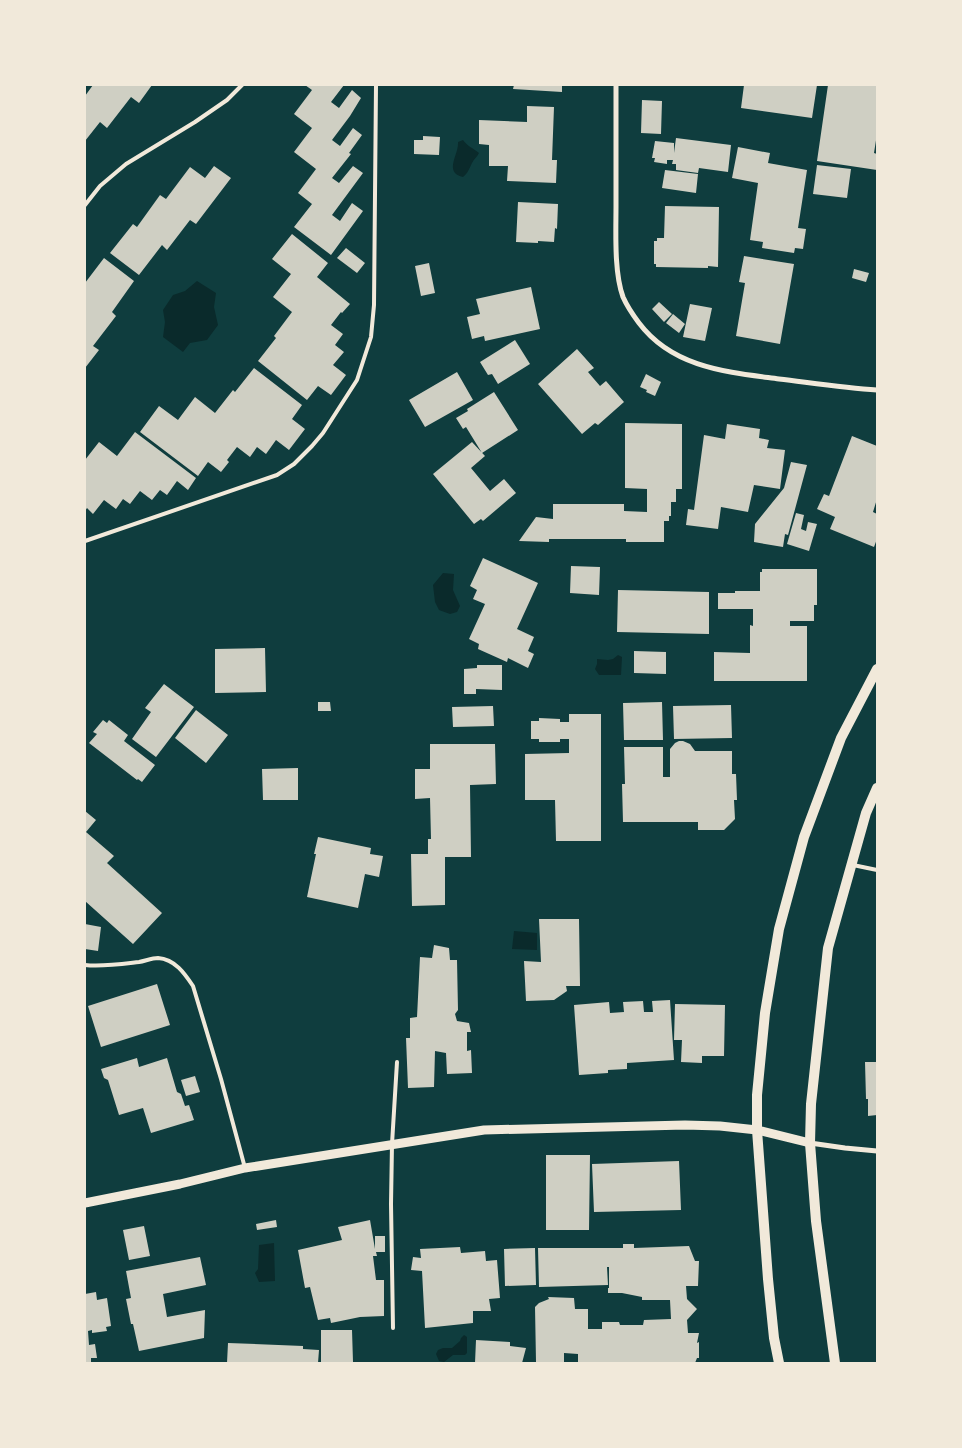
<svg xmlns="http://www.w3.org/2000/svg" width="962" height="1448" viewBox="0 0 962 1448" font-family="'IBM Plex Sans',sans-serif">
  <rect width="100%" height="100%" fill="#0f3d3e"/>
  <!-- water -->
  <path fill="#0a2a2b" d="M463,140C467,146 473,148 479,153C477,157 474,159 472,163C469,169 468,173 463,177C443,172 459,155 458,142Z
    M197,281L216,293L214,307L218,325L207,340L190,343L183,352L163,337L165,322L163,310L173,295L185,291Z
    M443,573L454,574L453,590L460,606L457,612L450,614L439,610L435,602L433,585Z
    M618,655L622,657L621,675H599L595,669L597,664V659L608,660L613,659Z
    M514,931L537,933V950L512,949Z
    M274,1243L275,1281L259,1282L255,1273L258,1269L259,1245Z
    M464,1335L467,1337V1353L465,1355H453L444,1362L439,1361L436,1354L438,1350L443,1348H452L460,1341L461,1338Z"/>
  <!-- building -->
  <path fill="#cfcfc3" d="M93,85H152L139,103L131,97L107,128L100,122L85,141V96Z
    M305,85H344L331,102L339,108L352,90L361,98L350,116L332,140L340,146L353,128L362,135L349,153L351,154L332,178L339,183L353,166L363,173L332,215L340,221L352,203L363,211L331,255L294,227L312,204L298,193L316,169L294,152L312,128L294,114L312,90Z
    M514,85H562V92L513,89Z
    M744,85H817L812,118L741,108Z
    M828,85H877V134L874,153L877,154V170L817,161Z
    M642,100L662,101L661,134L641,133Z
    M527,106L554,107L552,160H557L556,183L507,181L508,166H489V145L479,144V120L527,122Z
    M423,136L440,137L439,155L414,154V140H423Z
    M676,138L731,145L728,172L699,168L698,173L676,170V164H672L673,160H667V164L654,162L655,158H652L655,141L674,143V153Z
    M738,147L770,153L768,163L807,170L798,228L806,229L803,249L795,248L794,253L762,248L763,242L750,240L758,183L732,178Z
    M817,165L851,169L847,198L813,194Z
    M214,166L231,178L196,224L190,220L167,250L162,245L139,275L110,253L133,224L137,227L160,195L166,199L190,167L205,178Z
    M665,170L698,174L696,193L662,188Z
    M518,202L558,204L557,229L555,228L554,242L538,241V243L516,242Z
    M665,206L719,207L718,267L708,266V268L656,267V264H654V241H657V238H664Z
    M292,234L328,263L317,277L350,304L342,313L341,312L331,325L343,334L335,345L344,352L333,365L346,375L331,395L318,386L307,400L258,361L276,338L274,336L292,312L273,297L291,274L272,259Z
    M346,248L365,263L357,273L337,258Z
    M744,256L794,264L780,344L736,336L745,283L739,282Z
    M104,258L134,281L112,312L116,316L93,346L99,350L85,368V283Z
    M429,263L435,293L421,296L415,266Z
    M854,269L869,273L866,282L852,278Z
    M531,287L540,329L485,341L484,336L472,339L467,317L480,314L476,299Z
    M659,302L672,314L664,322L652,309Z
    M690,304L712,308L705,341L683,337Z
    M673,314L685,324L679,333L666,323Z
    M515,340L530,364L498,384L492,374L488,375L480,362Z
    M577,349L594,368L588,372L600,386L606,381L624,402L598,425L595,423L582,434L538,384Z
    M254,368L302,405L292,419L305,429L289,450L276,440L266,454L257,447L250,457L237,447L227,460L229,462L221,472L208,462L198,476L140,432L159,406L178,420L195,397L215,413L233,390L235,392Z
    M457,372L473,400L425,427L409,400Z
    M646,374L661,382L655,396L646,392L647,390L640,387Z
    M494,392L518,430L482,453L466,427L463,429L456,418L468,411L467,409Z
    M625,423L682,424V489H676V502H671V516H669V521H664V542H626V539H549V542L519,541L536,517L553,519V504H624V511L647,512V489L625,488Z
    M727,424L760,429L759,438L769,440L767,448L785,450L780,489L754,485L748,512L721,507L718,529L686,525L688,509L694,510L704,435L725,439Z
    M135,432L196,478L188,490L177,481L167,495L160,490L152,500L140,491L130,504L123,499L116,509L104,500L93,514L87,508L85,511V460L99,442L117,456Z
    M852,436L877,446V499L873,512L877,514V539L874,547L830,529L835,517L817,509L824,494L829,496Z
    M472,442L485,456L471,468L490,491L504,479L516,493L483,521L481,519L474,524L433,474Z
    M791,462L807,465L788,535L785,534L783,547L754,542L755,524L784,488Z
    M796,513L804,515L801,529L806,531L808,522L817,524L809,551L787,544Z
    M483,558L538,583L517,629L534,637L528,651L534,654L528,668L508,658L507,662L478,649L479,644L469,639L485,604L473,599L477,590L470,586Z
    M571,566L600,567L599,595L570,593Z
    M762,569H817V605H814V621H790V626H807V681H714V652L750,653V625L753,626V609H718V593H735V591H760V572H762Z
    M618,590L709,592V634L617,632Z
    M265,648L266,692L215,693V649Z
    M634,651L666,652V674L634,673Z
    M477,665H502V690L476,689V694H464V669L477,668Z
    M164,684L194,707L156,757L132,739L151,712L145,708Z
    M318,702H330L331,711H318Z
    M662,702L663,740H624L623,703Z
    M731,705L732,738L674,739L673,706Z
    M493,706L494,726L453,727L452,707Z
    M196,710L228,735L206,763L175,738Z
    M569,714H601V841H556L555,800H525V754L569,753V739H560V742H539V739H531V721H539V718L560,719V722H569Z
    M103,720L107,723L109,720L128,735L124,741L155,765L142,782L138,779L137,780L89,743L97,734L93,732Z
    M679,741H683L690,744L695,751H732V774H736L737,800H734L735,819L724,830H698V822H623L622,784H625L624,747H663V777H670V749L675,743Z
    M430,744H495L496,784L470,785L471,857H445V905L412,906L411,854H428V839H431L430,798L415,799V769H430Z
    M298,768V800H263L262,769Z
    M85,811L96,820L86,832L114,856L107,863L162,913L133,944L85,901Z
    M318,837L371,848L370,854L383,856L379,877L365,874L358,908L307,897L316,854H314Z
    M539,919H579L580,986H566L567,991L554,1000L526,1001L524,961L541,962Z
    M85,924L101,927L98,951L85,949Z
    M434,945L449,948L450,960H457L458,1010L455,1014L457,1021L469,1023L471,1032H467V1051L471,1050L472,1073L447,1074L446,1053L435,1051L434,1087L408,1088L406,1038H410V1018L417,1017L420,957L432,958Z
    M157,984L170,1025L101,1047L88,1006Z
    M670,1000L674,1060L627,1063V1069L608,1070V1073L579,1075L574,1005L609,1002L610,1013L624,1012L623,1002L643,1001L644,1012H653L652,1001Z
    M675,1004L725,1005L724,1056H702V1063L681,1062L682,1040H674Z
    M137,1058L139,1067L167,1058L177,1092L181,1094L185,1106L189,1105L194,1120L151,1133L143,1108L119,1115L108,1080L104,1078L101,1069Z
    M865,1062H877V1115L868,1116V1099H866Z
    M195,1076L200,1092L186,1096L181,1080Z
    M546,1155H590L589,1230H546Z
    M679,1161L681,1210L594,1212L592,1164Z
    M276,1220L277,1227L257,1230L256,1224Z
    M370,1220L375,1249V1236H385V1252H376L377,1256H373L376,1280H384V1316L360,1317L331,1323L330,1318L318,1320L310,1287L305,1288L298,1250L342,1240L338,1227Z
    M144,1226L150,1256L129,1260L123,1230Z
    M623,1244H634V1248L689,1246L695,1261H699L698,1286H686L687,1299L697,1309L687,1320L688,1333H699L697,1343L699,1342V1358H697L695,1363H578V1354L564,1353V1362H536L535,1307L539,1303L549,1299L548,1297L574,1298L575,1309H588V1329H602V1322H619L620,1325H643L644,1320L671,1319L670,1300H642V1297L622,1293H608V1288H609V1267H607L608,1285L539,1287L538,1248H623Z
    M460,1247L461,1253L485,1251L486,1261L497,1260L500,1298L489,1299L491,1311H473V1323L425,1328L422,1271L411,1270L413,1257L421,1258L420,1249Z
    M535,1248L536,1285L505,1286L504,1249Z
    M200,1257L206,1285L163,1294L167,1317L205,1310L204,1338L139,1351L133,1324H131L126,1299L131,1298L126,1271Z
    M96,1292L97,1300L107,1298L111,1326L106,1327L107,1331L92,1333V1330L88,1331L89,1345L95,1344L97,1358H91V1362L85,1363V1294Z
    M321,1330H352L353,1362L321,1363Z
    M476,1340L510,1342V1346L526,1348L522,1363H475Z
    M228,1343L303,1346V1349L319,1350L318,1363H227Z"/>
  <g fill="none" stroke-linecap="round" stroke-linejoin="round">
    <!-- service -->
    <path stroke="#f1e9da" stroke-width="4" d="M85,205L100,186L126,164L195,122L227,100L242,85
      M85,541L277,475L294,464L312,446L323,433L357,380L371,337L374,305L376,85
      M853,865L877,870
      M85,965C102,967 122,964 139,962C145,961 152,958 158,958C175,959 185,974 193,986L221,1079L245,1168
      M393,1328L391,1204L392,1144L397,1062"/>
    <!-- minor -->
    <path stroke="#f1e9da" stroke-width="5" d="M616,85C616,126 616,166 616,207C616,232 614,273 623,297C627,306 633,315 639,323C673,368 727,372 779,379C812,383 844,388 877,390
      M810,1143L845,1148L877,1151"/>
    <!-- tertiary -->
    <path stroke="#f1e9da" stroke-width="9" d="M85,1203L180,1184L245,1168L484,1130L685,1125L720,1126L757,1130L810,1143"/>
    <!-- secondary -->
    <path stroke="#f1e9da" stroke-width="10" d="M779,1363L774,1338L768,1279L757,1130V1095L765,1013L779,929L804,837L841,738L877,669
      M835,1363L816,1221L810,1143L811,1104L828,948L866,813L877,788"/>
  </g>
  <!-- border -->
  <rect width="962" height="1448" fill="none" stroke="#f1e9da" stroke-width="172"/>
</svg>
